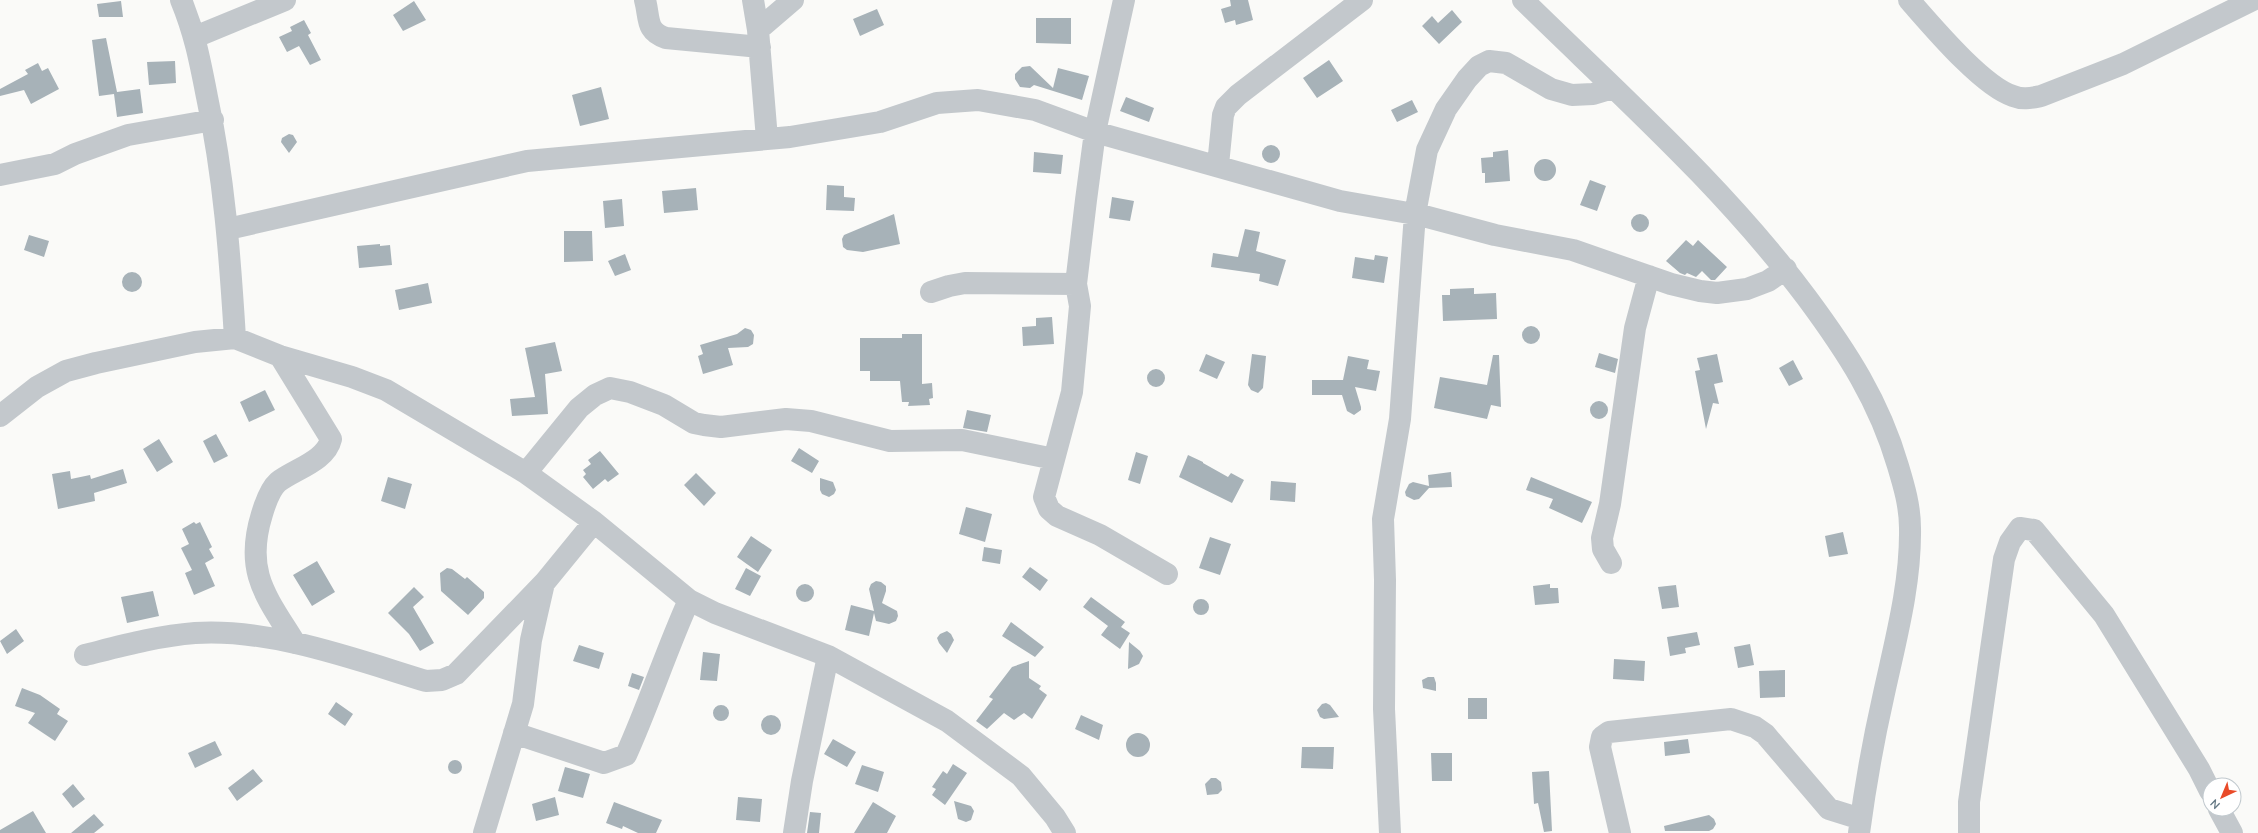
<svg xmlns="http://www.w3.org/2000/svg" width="2258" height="833" viewBox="0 0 2258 833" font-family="Mulish,sans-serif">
  <rect width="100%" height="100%" fill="#fafaf8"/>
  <!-- building -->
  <path fill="#a7b2b8" d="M1230,0H1248L1253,20L1236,25L1235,20L1225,23L1221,9L1231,6Z
    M121,1L123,17H99L97,4Z
    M414,1L426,20L403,31L393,15Z
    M877,9L884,25L860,36L853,19Z
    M1452,10L1462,22L1439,44L1422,26L1432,16L1438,23Z
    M1036,18H1071V44L1036,43Z
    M304,20L311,33L308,35L321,60L310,65L299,46L287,52L279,37L292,31L290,27Z
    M106,38L117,92L140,89L143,113L117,117L114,94L99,96L92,40Z
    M1329,60L1343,81L1317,98L1303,78Z
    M175,61L176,83L149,85L147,62Z
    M38,63L42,71L48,68L59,89L31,104L24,90L0,96V89L28,74L25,70Z
    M1030,66L1053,88L1058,68L1089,76L1082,100L1034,85L1030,88L1020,87L1015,79V74L1022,67Z
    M601,87L609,119L580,126L572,95Z
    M1126,97L1154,108L1149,122L1120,111Z
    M1412,100L1418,112L1397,122L1391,110Z
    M289,134L293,135L297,142L289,153L281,142L282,138Z
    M1262 154a9 9 0 1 1 18 0a9 9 0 1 1-18 0Z
    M1508,150L1510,181L1485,183V173H1482L1481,158L1493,157V152Z
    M1034,152L1063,155L1061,174L1033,172Z
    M1534 170a11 11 0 1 1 22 0a11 11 0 1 1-22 0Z
    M1590,180L1606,186L1597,211L1580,205Z
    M827,185L844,186V197L855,198L854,211L826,210Z
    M696,188L698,210L664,213L662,191Z
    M1112,197L1134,201L1130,221L1109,218Z
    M622,199L624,226L605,228L603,201Z
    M1631 223a9 9 0 1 1 18 0a9 9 0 1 1-18 0Z
    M894,214L900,244L863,252L847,250L843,247L842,239L844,235Z
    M1245,229L1260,232L1256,251L1286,260L1278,286L1259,281L1260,274L1211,267L1213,253L1238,257Z
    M564,231H592L593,261L564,262Z
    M29,235L49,241L44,257L24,250Z
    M1686,240L1693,246L1698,240L1727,267L1715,280H1711L1702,271L1696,277L1687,273L1685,275L1680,273L1666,261Z
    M380,244V246L390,245L392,265L359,268L357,246Z
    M625,254L631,270L615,276L608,261Z
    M1375,255L1388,257L1384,283L1352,278L1355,257L1374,260Z
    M122 282a10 10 0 1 1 20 0a10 10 0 1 1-20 0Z
    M428,283L432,303L399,310L395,290Z
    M1474,288V294L1496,293L1497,319L1443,321L1442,295H1450V289Z
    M1052,317L1054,344L1023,346L1022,327L1036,326V318Z
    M1522 335a9 9 0 1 1 18 0a9 9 0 1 1-18 0Z
    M745,328L751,330L754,335L753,344L748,347L728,348L733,365L703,374L698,356L703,354L700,345L737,334Z
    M902,334H922V384L932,383L933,398L929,399L930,405L908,406L909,402H902L900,381H870V371H860V338H902Z
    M555,342L562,371L545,374L548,414L512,416L510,399L535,397L525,348Z
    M1599,353L1618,359L1615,373L1595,367Z
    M1206,354L1225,362L1217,379L1199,371Z
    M1252,354L1266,356L1263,388L1258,393L1251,390L1248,385Z
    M1717,354L1723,382L1714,384L1719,404L1713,403L1706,429L1695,371L1700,370L1697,358Z
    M1493,355H1499L1501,407L1491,405L1487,419L1434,408L1440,377L1487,385Z
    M1348,356L1369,360L1367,369L1380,371L1376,391L1355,387L1361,407V410L1354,415L1347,411L1342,395H1312V380H1343Z
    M1793,360L1803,379L1789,386L1779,368Z
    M1147 378a9 9 0 1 1 18 0a9 9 0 1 1-18 0Z
    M265,390L275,410L249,422L240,402Z
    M1590 410a9 9 0 1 1 18 0a9 9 0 1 1-18 0Z
    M967,410L991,415L987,432L963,428Z
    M216,434L228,456L214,463L203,441Z
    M159,439L173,462L157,472L143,449Z
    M799,448L819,461L812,473L791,461Z
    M600,451L619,474L608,482L605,479L593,489L583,477L586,474L583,470L591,464L588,460Z
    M1136,452L1148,456L1140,484L1128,480Z
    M1188,455L1203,462V463L1228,477L1231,473L1244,480L1232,503L1179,477Z
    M123,469L127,483L94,493L95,501L58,509L52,474L70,471L71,479L90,475L91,479Z
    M1451,472L1452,487L1429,488L1419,499L1414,500L1406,496L1405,492L1409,484L1413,482L1429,486L1428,475Z
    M696,473L716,493L704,506L684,485Z
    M388,477L412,484L405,509L381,501Z
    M1531,477L1592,502L1582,523L1549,508L1553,499L1526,490Z
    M820,478L833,482L836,490L834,494L829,497L822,494L820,490Z
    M1271,481L1296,483L1295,502L1270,500Z
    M966,507L992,514L985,542L959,534Z
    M194,522L196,524L200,522L212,547L209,549L214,558L205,563L215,586L194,595L185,573L192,570L181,548L189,544L182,529Z
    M1843,532L1848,554L1829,557L1825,536Z
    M751,536L772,550L758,572L737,557Z
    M1210,537L1231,544L1220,575L1199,568Z
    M984,547L1002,550L1000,564L982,561Z
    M317,561L335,592L312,606L293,575Z
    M1030,567L1048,580L1040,591L1022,577Z
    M447,568L452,569L465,579L467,577L484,592V598L468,615L441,591L440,573Z
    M746,568L761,576L750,596L735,589Z
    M876,581L881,582L886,586V591L882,603L897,611L898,616L896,621L889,624L876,621L874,613L869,636L845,630L851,605L874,611L869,589L871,584Z
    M1550,584V588H1558L1559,603L1535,605L1533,586Z
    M796 593a9 9 0 1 1 18 0a9 9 0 1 1-18 0Z
    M1676,585L1679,607L1662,609L1658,587Z
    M414,587L424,597L413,607L434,643L420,651L409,634L388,613Z
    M153,591L159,616L127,623L121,597Z
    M1091,597L1125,622L1121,627L1130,633L1120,649L1101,635L1108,626L1083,607Z
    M1193 607a8 8 0 1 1 16 0a8 8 0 1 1-16 0Z
    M1011,622L1044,647L1035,657L1002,636Z
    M16,629L24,641L7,654L0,641Z
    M947,631L951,634L954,640L947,653L939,643L937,638L940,634Z
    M1697,632L1700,645L1685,648L1686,653L1670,656L1667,637Z
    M1129,642L1140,651L1143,656L1139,664L1128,669Z
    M1750,644L1754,665L1738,668L1734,647Z
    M579,645L604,653L599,669L573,661Z
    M703,652L720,654L717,681L700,680Z
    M1614,659L1645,661L1644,681L1613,679Z
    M1029,661V678L1041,686L1039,689L1047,695L1032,719L1024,713L1014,720L1004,713L987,729L976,721L993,699L989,697L1012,667Z
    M1785,670V697L1760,698L1759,671Z
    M632,673L644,677L639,690L628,686Z
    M1428,677H1434L1436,683V691L1423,688L1422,680Z
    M22,688L40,695L60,709L57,714L68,721L55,741L28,723L35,713L15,706Z
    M1468,698H1487V719H1468Z
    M336,702L353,714L345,726L328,714Z
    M1326,703L1330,705L1339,717L1324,719L1320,717L1317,710L1322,704Z
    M713 713a8 8 0 1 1 16 0a8 8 0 1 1-16 0Z
    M1081,715L1103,725L1099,740L1075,729Z
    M761 725a10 10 0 1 1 20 0a10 10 0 1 1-20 0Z
    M1126 745a12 12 0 1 1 24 0a12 12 0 1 1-24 0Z
    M833,739L856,752L847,767L824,754Z
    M1688,739L1690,753L1665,756L1664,742Z
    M215,741L222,755L195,768L188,753Z
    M1302,747H1334L1333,769L1301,768Z
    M1431,753H1452V781H1432Z
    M448 767a7 7 0 1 1 14 0a7 7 0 1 1-14 0Z
    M953,764L967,773L945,805L932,795L936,789L932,787L943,771L947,774Z
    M862,765L884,772L878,792L855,784Z
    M565,767L590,774L583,798L558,791Z
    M253,769L263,781L237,801L228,788Z
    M1549,771L1552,831L1544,832L1538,803L1534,804L1532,772Z
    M1211,778H1216L1221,782L1222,790L1218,794L1207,795L1205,784Z
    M73,784L85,799L73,808L62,794Z
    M555,797L559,815L536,821L532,804Z
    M738,797L762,799L760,822L736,820Z
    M954,801L971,806L974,811L971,820L966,822L958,819Z
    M614,802L662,820L656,833H638L623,826L622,829L606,823Z
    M873,802L896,816L887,833H854Z
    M33,811L46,833H0V830Z
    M810,812L821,813L819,833H807Z
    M94,814L104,825L94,833H71Z
    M1709,815L1714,819L1716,824L1713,829L1709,831H1665L1664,826Z"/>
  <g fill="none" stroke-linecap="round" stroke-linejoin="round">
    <!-- minor -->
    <path stroke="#c3c8cc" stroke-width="22" d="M181,0C195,34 200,61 207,97C224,176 230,257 235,338
      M645,0C650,18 645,31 666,38L760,47
      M753,0L758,30L767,139
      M1124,0L1095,132L1086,200L1076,284L1080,306L1072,392L1044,497L1049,509L1057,516L1100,535L1167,574
      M1523,0C1621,96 1725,188 1807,298C1847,352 1879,401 1898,466C1904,486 1910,506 1910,528C1911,585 1895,642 1883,698C1873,742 1865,788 1859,833
      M1909,0C1932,26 1982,86 2013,96C2023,100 2031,98 2041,96L2123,64L2253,0
      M758,30L793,0
      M195,37L285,0
      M1218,165L1223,115L1226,107L1238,95L1362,0
      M0,175L55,164L75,154L128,135L213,120
      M228,229L527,161L790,137L880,122L937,103L978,100L1035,110L1095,132L1340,201L1420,215L1495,235L1573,250L1671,284L1700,291L1717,293L1747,289L1768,281L1786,269
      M931,292L949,286L965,283L1076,284
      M280,356L331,439C326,461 295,469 278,482C270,489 265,504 262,514C244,572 266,596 295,643
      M0,416L37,387L66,371L96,363L195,342L235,338L280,356L352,377L386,390L526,473L594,522L689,600L715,613L828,656L947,721L1021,776L1055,817L1065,833
      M526,473L579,408L595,395L610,388L630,392L664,405L694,423L704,425L721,427L786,419L811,421L890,441L962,440L1054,459
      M1611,563L1603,549L1602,538L1610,504L1635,328L1649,276
      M85,655C121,646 157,636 195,633C270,628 354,659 426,681L442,680L456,674L545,582L594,522
      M514,733L604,763L626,755C649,704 666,651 689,600
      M2219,809L2232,833
      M484,833L523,704L531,640L544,583
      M794,833L802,781L828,656
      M1390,833L1384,709L1385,580L1383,519L1400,419L1415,214L1427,150L1446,109L1467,79L1479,66L1489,61L1506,63L1551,89L1572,95L1593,94L1613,88
      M1620,833L1600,747L1602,737L1609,732L1731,719L1755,727L1765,734L1829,809L1861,819
      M1969,833V802L2004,559L2010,542L2020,528L2034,530L2104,615L2199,769L2210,791"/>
  </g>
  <!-- north arrow -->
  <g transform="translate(2222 797) rotate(224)"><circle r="19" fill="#ffffff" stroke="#c1c9ce"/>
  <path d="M0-3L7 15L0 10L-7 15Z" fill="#e94a28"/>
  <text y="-6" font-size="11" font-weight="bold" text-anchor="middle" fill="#647884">N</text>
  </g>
</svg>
